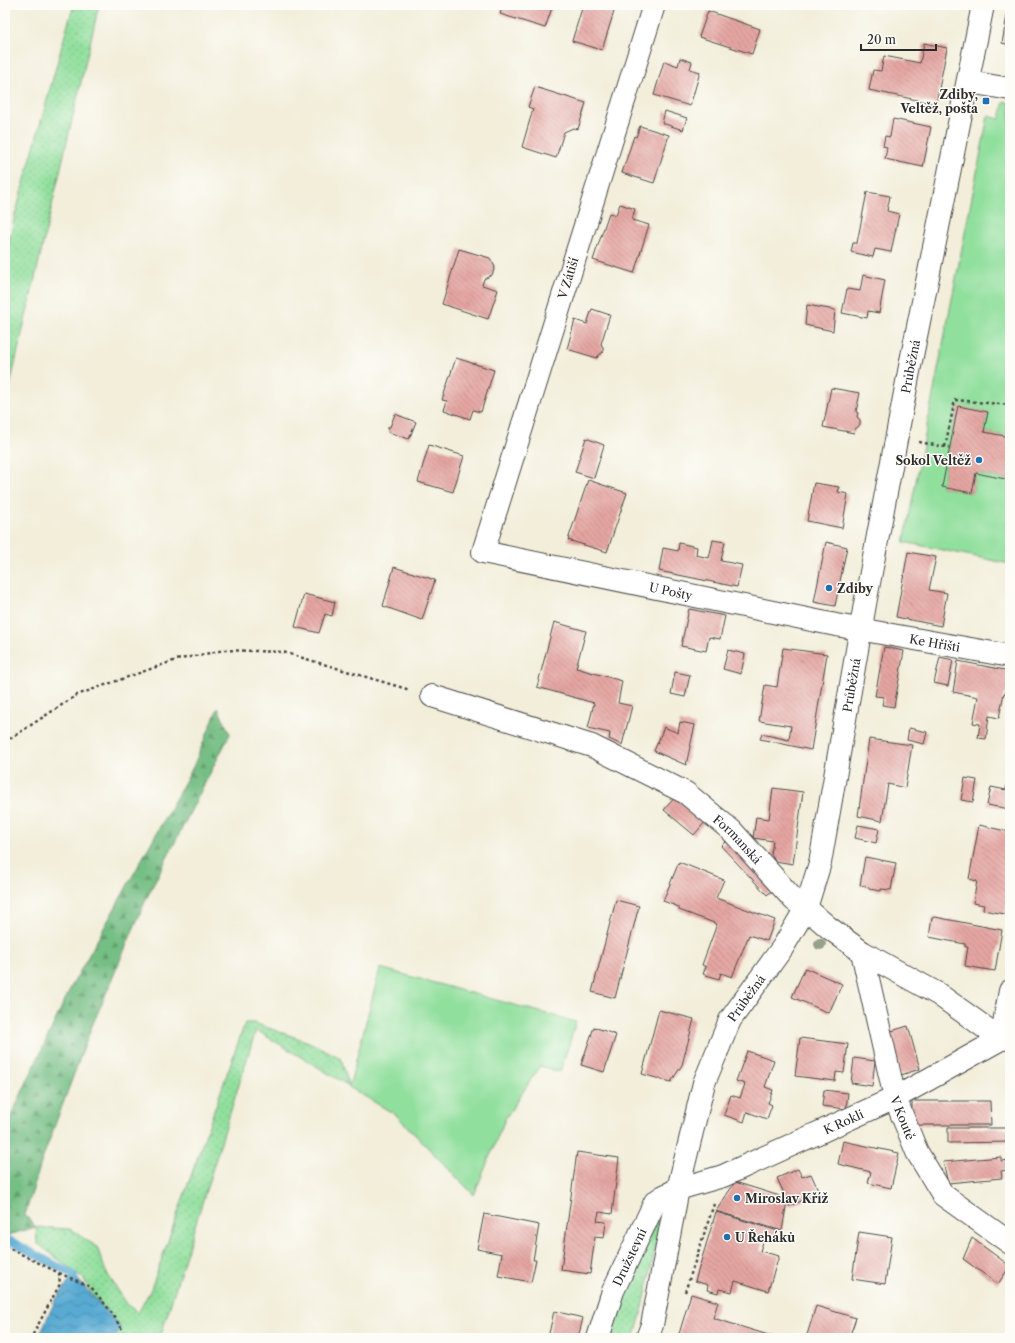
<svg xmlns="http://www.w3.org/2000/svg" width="1015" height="1343" viewBox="0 0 1015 1343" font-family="'Libre Caslon Text',serif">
  <defs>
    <pattern id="grass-dots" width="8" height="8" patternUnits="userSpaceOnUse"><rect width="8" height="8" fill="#91df9d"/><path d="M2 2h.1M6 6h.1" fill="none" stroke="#7dc087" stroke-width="1.8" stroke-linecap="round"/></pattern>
    <pattern id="forest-firs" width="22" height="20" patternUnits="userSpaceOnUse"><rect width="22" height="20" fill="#74be84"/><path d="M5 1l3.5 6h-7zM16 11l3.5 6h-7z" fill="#5f9b6c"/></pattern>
    <pattern id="water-waves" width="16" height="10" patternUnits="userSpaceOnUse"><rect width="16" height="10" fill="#58aad3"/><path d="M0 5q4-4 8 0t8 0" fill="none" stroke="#498bab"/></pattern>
    <pattern id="building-back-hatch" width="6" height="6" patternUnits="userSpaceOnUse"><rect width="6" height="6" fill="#e5a6a2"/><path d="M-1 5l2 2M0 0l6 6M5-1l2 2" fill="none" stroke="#ba8784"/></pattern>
  </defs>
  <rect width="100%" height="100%" fill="#fdfcf7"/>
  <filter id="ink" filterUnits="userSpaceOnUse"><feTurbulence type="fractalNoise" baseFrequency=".025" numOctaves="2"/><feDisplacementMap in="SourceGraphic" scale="8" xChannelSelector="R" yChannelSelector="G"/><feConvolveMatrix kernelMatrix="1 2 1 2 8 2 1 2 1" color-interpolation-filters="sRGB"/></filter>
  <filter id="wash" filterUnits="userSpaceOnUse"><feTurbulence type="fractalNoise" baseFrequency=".012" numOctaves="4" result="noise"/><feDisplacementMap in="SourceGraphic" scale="16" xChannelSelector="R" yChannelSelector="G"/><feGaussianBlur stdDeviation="0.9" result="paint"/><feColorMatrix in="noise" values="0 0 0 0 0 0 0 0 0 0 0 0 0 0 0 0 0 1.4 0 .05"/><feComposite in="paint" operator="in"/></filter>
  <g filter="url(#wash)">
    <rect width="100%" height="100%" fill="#f2eeda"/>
    <!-- grass -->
    <path fill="url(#grass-dots)" stroke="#5e8564" d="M74,5H99L5,406V259L15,215L68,24Z
      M245,1023H254L309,1042L341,1058L349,1086L256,1030L160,1338H115L120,1327L91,1293L84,1279L37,1243L36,1227L70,1229L97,1247L106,1272L127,1304L138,1313L151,1289Z
      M661,1211L662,1215L643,1308L634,1338H605L609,1323Z"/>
    <!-- forest -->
    <path fill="url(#forest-firs)" stroke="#507458" d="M218,708L230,734L147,897L90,1031L42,1160L25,1215L36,1227L5,1236V1129L69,991L193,767Z"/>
    <!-- green -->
    <path fill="#91df9d" stroke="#5e8564" d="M1004,101L1010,103V437L984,432L988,412L958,407L942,487L972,493L976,473L1010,480V564L904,542L988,116L1000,119Z
      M380,968L576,1022L560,1072L540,1066L505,1119L474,1195L396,1115L349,1087Z"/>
    <!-- water -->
    <path fill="url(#water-waves)" stroke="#426a7f" d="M74,1275L120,1327L115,1338H38L56,1299Z"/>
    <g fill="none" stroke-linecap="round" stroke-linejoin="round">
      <!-- stream -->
      <path stroke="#58aad3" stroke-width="8" d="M5,1238L74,1275L72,1285"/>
    </g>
    <g id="blocks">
      <!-- building -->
      <path fill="url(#building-back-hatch)" d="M503,5H553L545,28L500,14Z
        M583,5H616L602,50L572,41Z
        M1009,5H1010V45L1002,43Z
        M708,11L760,29L752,54L699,37Z
        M924,43L947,48L936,104L869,90L873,70L881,71L884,56L920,63Z
        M680,58L692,62L690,69L700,72L690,106L654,95L664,61L678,66Z
        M535,87L586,103L578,129L573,128L564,132L556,158L522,147L533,109L528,107Z
        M665,111L687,118L683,130L662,123Z
        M893,119L931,127L923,167L885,159L887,147L883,146L885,136L890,137Z
        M640,126L669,135L654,183L622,173L634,136L636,137Z
        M867,192L890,196L887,211L899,214L891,252L875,249L873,257L851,252L853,243H857Z
        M620,204L635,209L632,220L649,225L634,273L593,260L609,213L616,215Z
        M459,249L490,258L495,267L492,275L484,279L482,285L498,290L488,319L442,304Z
        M863,275L885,280L879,313L868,311L867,318L842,313L847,289L860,291Z
        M807,305L835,310L833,331L805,325Z
        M592,309L610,315L601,344L603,347V352L598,356L597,358L567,349L575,320L587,324Z
        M456,358L494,370L481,412L473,410L470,419L444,410L447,401L442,400Z
        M831,388L860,393L856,412L858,413L857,417L860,420V424L858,427L855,429L854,433L823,427Z
        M958,406L988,412L984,432L1010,437V480L976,473L972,493L942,487Z
        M395,414L416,422L409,439L388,432L389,429H388V427H390Z
        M586,438L604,445L594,478L575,472Z
        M429,445L464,456L453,492L418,482Z
        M588,480L627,493L607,552L568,540Z
        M814,483L839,487L838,492L848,494L842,528L807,521Z
        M713,540L725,542L721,561L742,565L737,587L659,571L663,548L678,551L679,543L697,547L696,555L709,558Z
        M826,542L847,547L835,606L814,602Z
        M908,552L936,557L929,590L947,593L941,626L896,617Z
        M394,567L435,580L422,620L383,606Z
        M304,594L335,602L332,616L325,614L319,633L295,627Z
        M689,609L725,616L720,639L709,637L706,651L681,646Z
        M554,622L586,631L576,668L622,681L618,703L632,706L622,745L609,739L610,733L588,728L594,703L537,687Z
        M884,647L904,651L894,707L882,705L884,697L875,696Z
        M783,648L827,654L811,750L760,739L762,734L789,740L791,726L759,721L765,685L777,687Z
        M728,650L745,654L741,674L723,669Z
        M940,657L953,660L948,686L934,683Z
        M958,661L1010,671V694L1004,693L999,718L989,716L986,739L978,738L980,724L973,723L978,697L953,692Z
        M675,672L690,675L685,697L671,694Z
        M680,722L695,725L686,765L654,751L664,727L678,733Z
        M909,728L927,732L924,744L907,740Z
        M869,739L912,745L905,788L888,784L882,821L858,816Z
        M1009,772L1010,809L987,805L991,787L1006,790Z
        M965,778L977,780L973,802L961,800Z
        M773,788L803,792L793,864L775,861L771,854L773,841L753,838L756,817L769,819Z
        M676,796L706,821L694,835L664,810Z
        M858,825L879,829L876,843L855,838Z
        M979,825L1010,832V891L1005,914L983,910L984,905L973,903L977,881L969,879Z
        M728,839L775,888L767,895L721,846Z
        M865,857L896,863L891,890L881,889V891L869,889V887L860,885Z
        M679,862L724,880L716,898L775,920L767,941L749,935L732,977L721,973L719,979L703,974L706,967L702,965L717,924L679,910V907L663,901Z
        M616,900L639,906L615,998L592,992Z
        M935,917L1002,930L995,971L965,966L968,947H965V944L929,937L932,918Z
        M805,968L842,984L829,1013L792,997Z
        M659,1010L694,1019L682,1065L671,1082L642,1074Z
        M908,1026L920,1069L901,1075L888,1032Z
        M594,1027L616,1035L604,1072L581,1065Z
        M800,1038L848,1044L844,1073L836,1072L835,1081L795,1076Z
        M747,1051L774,1060L765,1087L773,1090L768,1103L772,1105L767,1119L747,1112L744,1122L724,1115L731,1095L740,1098L745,1084L736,1081Z
        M854,1058L875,1061L872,1086L851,1083Z
        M1010,1075V1090L1009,1091L1007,1076Z
        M824,1090L848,1093L846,1109L822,1106Z
        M912,1101H990L991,1125H912Z
        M948,1128H1010V1142L948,1143Z
        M843,1141L899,1153L891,1188L868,1183L871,1172L838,1164Z
        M577,1152L619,1158L612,1214L599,1212L597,1221L606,1222L604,1238L595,1237L590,1274L561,1270Z
        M1001,1157V1161L1010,1160V1170L1001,1171L1002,1178L948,1183L943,1162Z
        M798,1169L802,1177L811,1174L820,1194L789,1206L787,1201L782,1231L716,1211L735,1182L786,1198L777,1178Z
        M716,1212L778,1231L774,1242L764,1239L760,1251L779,1256L768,1291L735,1281L732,1292L719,1289L718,1293L707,1290L708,1285L695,1281Z
        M484,1214L539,1225L533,1260H536L531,1282L498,1276L502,1254L477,1249Z
        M859,1232L892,1237L885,1284L852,1279Z
        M972,1238L1010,1266L998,1284L963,1259Z
        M691,1294L718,1302L713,1318L778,1338H694L679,1334Z
        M816,1306L856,1318L849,1338H806Z
        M554,1311L583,1318L578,1338H548Z"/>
    </g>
  </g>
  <g filter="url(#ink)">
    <use href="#blocks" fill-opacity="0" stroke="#494845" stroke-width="1"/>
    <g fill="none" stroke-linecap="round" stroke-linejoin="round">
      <defs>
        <g id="minor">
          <path id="s1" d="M654,5L483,552L836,625L1010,656"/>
          <path d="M969,82L1010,89"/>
          <path id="s2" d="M432,696L592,746L686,793L732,831L794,900L806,908L828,927L862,952L938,994L1001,1039L1010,1038"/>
          <path id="s3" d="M862,952L895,1098L917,1152L943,1195L1010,1243"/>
          <path id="s4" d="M598,1338L613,1291L655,1202L664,1196L678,1189L723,1176L895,1098L1001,1039L1010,991"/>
        </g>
        <g id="tertiary">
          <path id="s5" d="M647,1338L652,1325L678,1189L704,1083L730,1020L783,947L806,908L820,863L865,604L911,361L983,5"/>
        </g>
      </defs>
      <!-- minor casing -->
      <use href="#minor" stroke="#494845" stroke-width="24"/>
      <!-- tertiary casing -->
      <use href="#tertiary" stroke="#494845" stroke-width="24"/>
      <!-- path -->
      <path stroke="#494845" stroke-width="2.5" stroke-dasharray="3 3" stroke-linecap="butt" d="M919,442L950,448
        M945,447L955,400L1010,405
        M5,742L77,695L176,660L224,650L283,652L410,690
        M5,1246L59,1273L60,1284L31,1338
        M59,1273L91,1287L112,1313L127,1338
        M685,1292L714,1204"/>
      <!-- minor -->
      <use href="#minor" stroke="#fff" stroke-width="22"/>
      <!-- tertiary -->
      <use href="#tertiary" stroke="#fff" stroke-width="22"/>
    </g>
    <!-- trees -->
    <circle fill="#96a08c" cx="820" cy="944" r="6"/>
  </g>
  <!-- markers -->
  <g fill="#1f6fb2" stroke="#fdfcf7" stroke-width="1.5">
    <rect x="982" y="97" width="8" height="8" rx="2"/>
    <circle cx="979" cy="460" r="4"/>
    <circle cx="829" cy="588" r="4"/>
    <circle cx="737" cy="1198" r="4"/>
    <circle cx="727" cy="1237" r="4"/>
  </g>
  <g text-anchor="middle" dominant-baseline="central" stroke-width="3" stroke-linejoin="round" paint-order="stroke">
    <!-- poi labels -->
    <g font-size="12" font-weight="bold" fill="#2b2b2b" stroke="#fdfcf7" text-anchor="start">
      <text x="978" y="94" text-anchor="end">Zdiby,<tspan x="978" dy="14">Veltěž, pošta</tspan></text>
      <text x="971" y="460" text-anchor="end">Sokol Veltěž</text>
      <text x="837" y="588">Zdiby</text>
      <text x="745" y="1198">Miroslav Kříž</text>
      <text x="735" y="1237">U Řeháků</text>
    </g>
    <!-- street labels -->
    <g font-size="12" fill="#2b2b2b" stroke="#fdfcf7">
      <text transform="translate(568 278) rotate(-73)">V Zátiší</text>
      <text stroke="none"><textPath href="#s5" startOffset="1017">Průběžná</textPath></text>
      <text stroke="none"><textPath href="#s1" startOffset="765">U Pošty</textPath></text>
      <text stroke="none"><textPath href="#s1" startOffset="1034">Ke Hřišti</textPath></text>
      <text stroke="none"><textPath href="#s5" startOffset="693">Průběžná</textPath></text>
      <text stroke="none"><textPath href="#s2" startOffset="342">Formanská</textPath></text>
      <text stroke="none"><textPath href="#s5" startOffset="357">Průběžná</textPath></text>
      <text stroke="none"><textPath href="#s3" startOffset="171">V Koutě</textPath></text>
      <text stroke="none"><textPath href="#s4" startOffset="353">K Rokli</textPath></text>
      <text stroke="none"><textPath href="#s4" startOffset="87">Družstevní</textPath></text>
    </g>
  </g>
  <!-- margin -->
  <rect width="1015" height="1343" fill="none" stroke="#fdfcf7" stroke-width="20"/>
  <!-- scale -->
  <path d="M861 44v6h75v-6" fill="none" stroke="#2b2b2b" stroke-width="2"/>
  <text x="867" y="44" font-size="12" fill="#2b2b2b" stroke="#fdfcf7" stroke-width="3" paint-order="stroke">20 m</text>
</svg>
